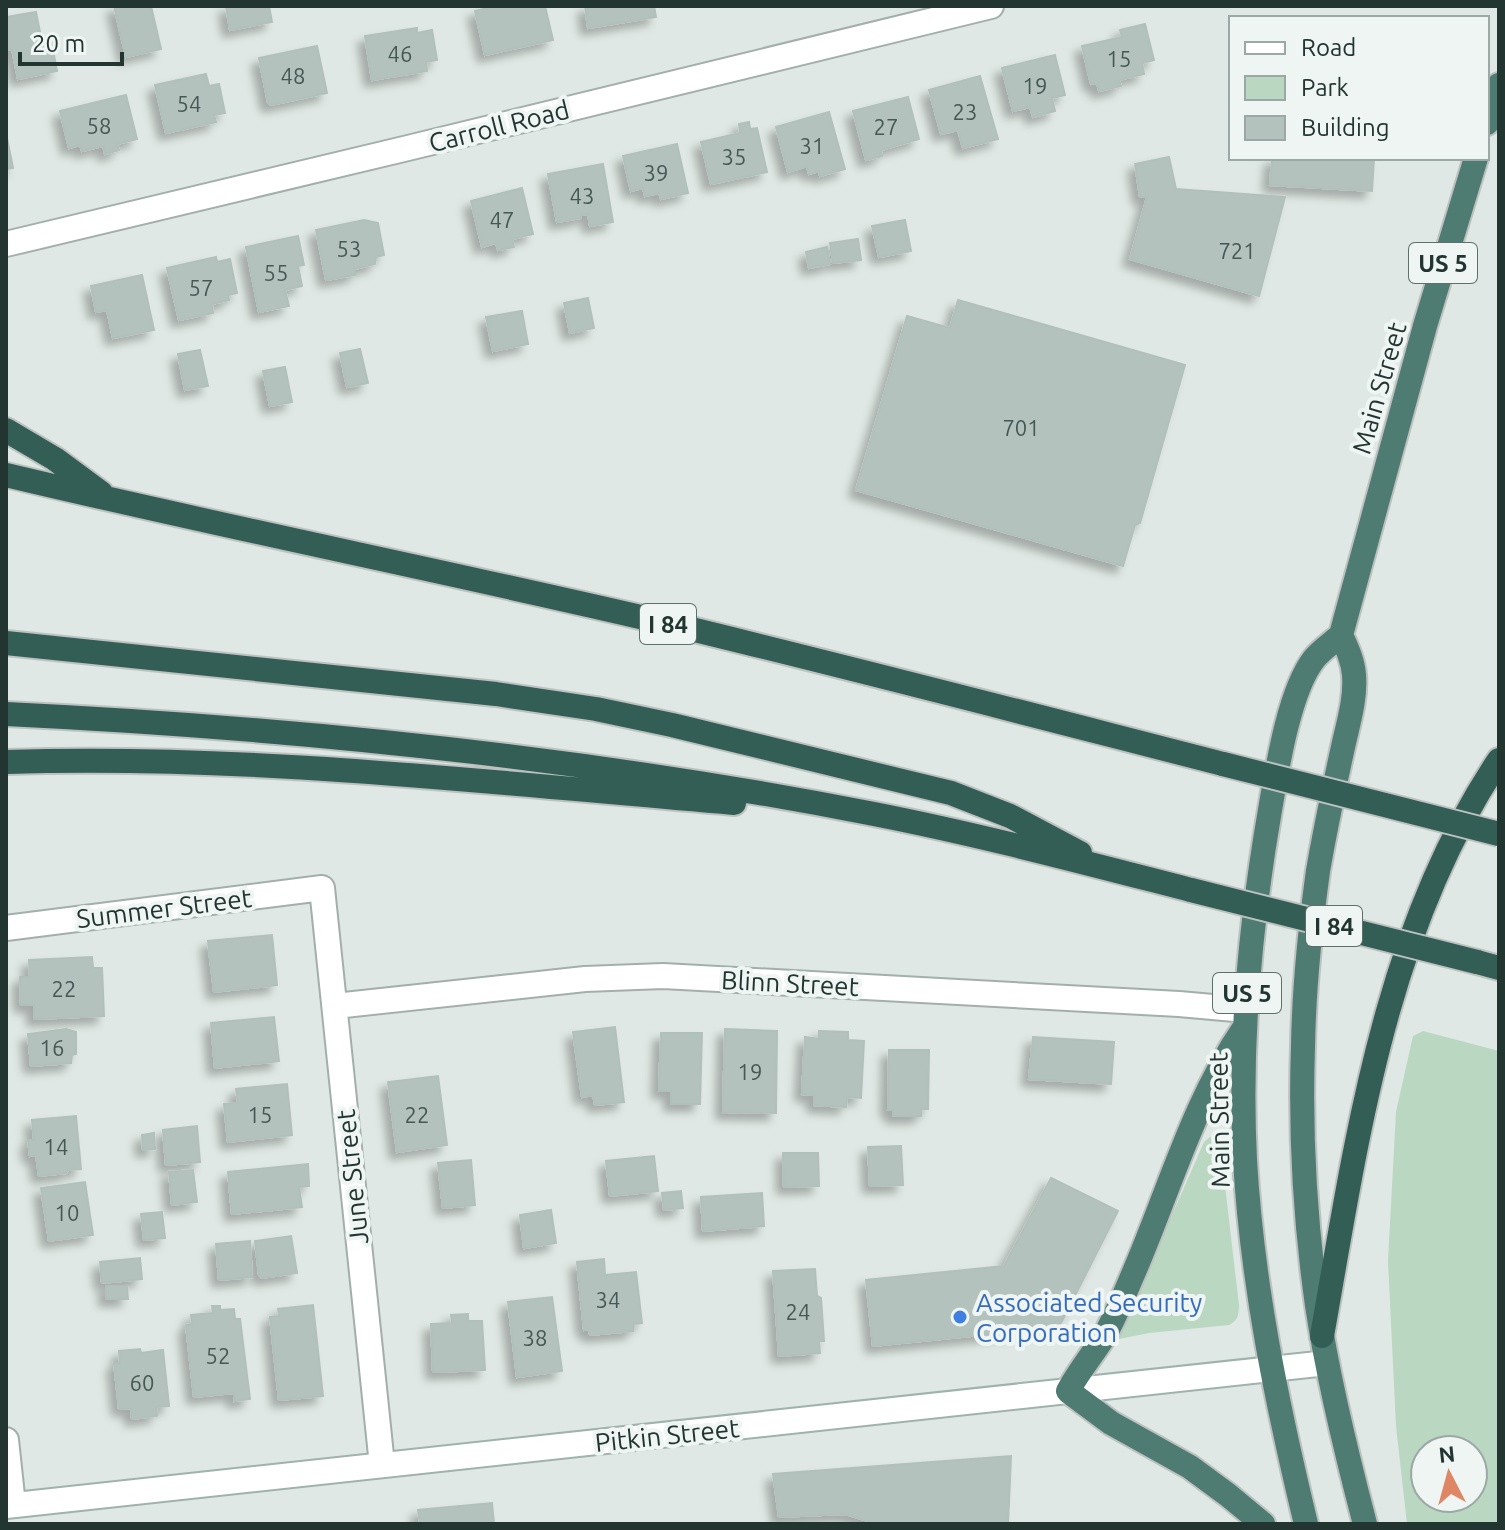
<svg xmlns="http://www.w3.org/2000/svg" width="1505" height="1530" viewBox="0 0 1505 1530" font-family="Ubuntu,sans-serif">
  <defs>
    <filter id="shadow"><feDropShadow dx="-7" dy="7" stdDeviation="4" flood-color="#0004"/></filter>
  </defs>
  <rect width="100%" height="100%" fill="#dfe8e4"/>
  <!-- green -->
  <path fill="#bad7c2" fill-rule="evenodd" d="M1423,1031L1499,1051V1524H1407L1396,1426L1388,1261L1396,1112L1413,1036ZM1425,1450H1473V1498H1425Z
    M1210,1137L1216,1138L1220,1143L1239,1305C1239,1314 1238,1321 1229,1325L1149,1333L1119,1339V1336L1204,1142Z"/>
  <!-- building -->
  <path fill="#b4c2bd" stroke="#b2c0bb" stroke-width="2" filter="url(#shadow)" d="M114,6H151L161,49L126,57Z
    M226,6H269L272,22L230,30Z
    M496,6H545L553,40L485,55L475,11Z
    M585,6H654L656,17L588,28Z
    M36,12L42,42L51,40L57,71L18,79L12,49L6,50V17Z
    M1145,24L1154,60L1142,63L1144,74L1119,80L1121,86L1099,91L1097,83L1091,84L1082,46L1122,37L1120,30Z
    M417,28V33L432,30L437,60L426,62L427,71L372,80L365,36Z
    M317,46L327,93L271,105L268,103L259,58Z
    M1055,55L1065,95L1052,98L1055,111L1033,117L1030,107L1013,111L1002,68Z
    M206,74L209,86L219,84L225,113L214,115L216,122L166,133L155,85Z
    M980,76L998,139L963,148L958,130L941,134L929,90Z
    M126,95L137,139L117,144L119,150L105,154L103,146L82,151L80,145L69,148L60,111Z
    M908,97L919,139L881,150L882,156L866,160L853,111Z
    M829,112L845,169L820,176L819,171L809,174L807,166L788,172L776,127Z
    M749,122L750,129L757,128L767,172L711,184L701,142L740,133L739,124Z
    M6,133L13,168L6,169Z
    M677,144L688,193L661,199L659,193L645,196L643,188L631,191L623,156Z
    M1169,157L1176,189L1285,197L1259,296L1130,259L1147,197H1140L1135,164Z
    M1272,158H1374L1372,191L1270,185Z
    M603,164L613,222L590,226L588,214L581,215V218L557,222L548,174Z
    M522,188L533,234L512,239L514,247L498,250L496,243L482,247L471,201Z
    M364,220L378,223L384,255L376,257L375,264L355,269V275L326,280L316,230Z
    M905,220L911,251L879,257L872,226Z
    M298,236L304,265L298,266L302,286L285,290L289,306L259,312L246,247Z
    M858,239L861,260L833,263L830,243Z
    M827,247L830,264L809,268L806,252Z
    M216,257L217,262L230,259L237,293L228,295L229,300L212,304L213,313L179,320L167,268Z
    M142,275L154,330L113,338L107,310L96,312L91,286Z
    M588,298L594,328L570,333L564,303Z
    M958,300L1185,365L1140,523L1135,525L1123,566L856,490L907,316L950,328Z
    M522,311L528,344L493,351L486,317Z
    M360,349L368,383L347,387L340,353Z
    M200,350L208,386L185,390L178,354Z
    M285,367L292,402L270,406L263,371Z
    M272,935L277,985L214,992L208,941Z
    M92,957L93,968H102L104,1016L34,1019V1005H21L20,977H30L29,960Z
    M274,1017L279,1061L215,1068L211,1023Z
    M615,1027L624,1102L595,1105L593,1095L582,1097L573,1032Z
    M66,1029L76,1032V1054L72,1055L71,1063L31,1066L28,1034Z
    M725,1029L777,1031L776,1113L723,1112Z
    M819,1031L848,1032V1040L864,1041L861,1098L847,1097L846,1107L814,1105V1095L802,1094L805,1037L819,1039Z
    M661,1033H702L700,1104H671V1091H659Z
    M1033,1037L1114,1042L1111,1084L1029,1079Z
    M889,1050H929L928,1109H921V1116H893V1110H888Z
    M438,1076L447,1145L397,1152L388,1082Z
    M287,1084L292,1135L228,1142L224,1104L238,1103L236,1089Z
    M76,1116L81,1169L68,1170L66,1173L39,1176L36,1155L30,1156L28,1140H34L32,1120Z
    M197,1126L200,1162L166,1165L163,1130Z
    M154,1133L155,1149L143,1150L142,1135Z
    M901,1146L903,1185L870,1186L868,1147Z
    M783,1153H818L819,1186L784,1187Z
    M654,1156L658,1191L610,1196L606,1161Z
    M471,1160L475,1205L443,1208L438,1163Z
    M308,1164L309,1186L299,1187L302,1207L232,1214L228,1172Z
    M193,1170L197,1202L172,1205L169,1172Z
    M1051,1178L1118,1211L1059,1327L873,1346L866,1280L1004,1266Z
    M85,1182L93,1235L49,1241L41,1188Z
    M681,1191L683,1208L664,1210L662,1193Z
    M762,1193L764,1226L703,1231L701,1197Z
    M551,1210L556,1243L524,1248L520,1215Z
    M162,1212L165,1238L144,1240L141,1214Z
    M291,1236L297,1273L262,1278L259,1275L255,1241Z
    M250,1241L252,1277L219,1280L216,1244Z
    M140,1258L142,1279L102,1283L100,1262Z
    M604,1259L605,1275L636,1272L642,1323L633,1324V1331L590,1335L589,1329L584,1330L577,1262Z
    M815,1269L817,1296L821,1298L824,1341H819L820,1353L779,1356L773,1271Z
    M106,1286H127L128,1299H106Z
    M552,1297L562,1371L517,1377L508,1302Z
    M313,1305L323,1396L279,1400L270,1317L279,1316L278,1309Z
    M212,1306H220V1310L234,1309L235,1319H240L250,1399L234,1401V1393L194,1397L186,1325L192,1324L191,1315L213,1313Z
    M468,1314V1321H482L485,1370L433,1372L431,1324L452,1323L451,1315Z
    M140,1349L141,1353L163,1350L169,1406L156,1407L157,1416L132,1419L131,1408L119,1409L114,1363H120L119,1351Z
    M1011,1456L1008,1524H878L845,1514L779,1517L773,1474Z
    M492,1503L494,1524H420L418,1510Z"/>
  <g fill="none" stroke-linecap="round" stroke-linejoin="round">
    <defs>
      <path id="minor" d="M6,244L408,148L991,6
        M6,928L322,888L382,1465
        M335,1006L585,979L663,976L1179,1004L1246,1010
        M6,1440L13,1505"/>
      <path id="secondary" d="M6,1506L1327,1363"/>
      <path id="trunk" d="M1487,123L1499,85
        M1341,635C1347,648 1353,661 1354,675C1356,699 1348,724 1343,747C1334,788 1325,830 1318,871C1310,929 1304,987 1303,1046C1300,1133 1305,1220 1317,1305C1328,1379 1346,1452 1365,1524
        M1244,1028C1192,1104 1168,1195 1131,1279C1123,1298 1115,1317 1105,1335C1093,1354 1079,1371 1068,1391L1111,1423L1190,1467L1228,1495L1263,1524
        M1306,1524C1277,1404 1252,1283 1245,1160C1239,1043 1250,925 1270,810C1277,769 1289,691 1314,659C1321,650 1332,643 1341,635L1425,326L1476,158"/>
      <path id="motorway" d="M6,430L55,459L101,493
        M6,475C224,527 444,571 662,622C849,667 1036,716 1223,764
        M6,643L496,694L596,709L672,725L951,793L1010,816L1080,853
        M6,714C298,728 588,758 874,814C981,835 1086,863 1191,890
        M6,762C248,754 493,783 734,803
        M1477,962L1499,968
        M1322,1336C1357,1138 1385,930 1499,760"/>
    </defs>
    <!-- minor casing -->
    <use href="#minor" stroke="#a3afab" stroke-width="28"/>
    <!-- secondary casing -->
    <use href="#secondary" stroke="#9fb2ac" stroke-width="28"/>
    <!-- trunk casing -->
    <use href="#trunk" stroke="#bdc2c1" stroke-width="28"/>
    <!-- motorway casing -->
    <use href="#motorway" stroke="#bdc2c1" stroke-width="28"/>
    <!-- minor -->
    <use href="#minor" stroke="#fff" stroke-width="24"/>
    <!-- secondary -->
    <use href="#secondary" stroke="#fff" stroke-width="24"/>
    <!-- trunk -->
    <use href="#trunk" stroke="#4e7b72" stroke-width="24"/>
    <!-- motorway -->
    <use href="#motorway" stroke="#325e56" stroke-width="24"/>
    <defs>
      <path id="motorway-bridge" d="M1223,764L1499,834
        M1191,890L1477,962"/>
    </defs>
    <!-- motorway-bridge casing -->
    <use href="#motorway-bridge" stroke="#bdc2c1" stroke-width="28" stroke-linecap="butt"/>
    <!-- motorway-bridge -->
    <use href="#motorway-bridge" stroke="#325e56" stroke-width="24"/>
  </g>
  <!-- markers -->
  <circle fill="#3f7fe0" stroke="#eef5f2" stroke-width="3" cx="960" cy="1317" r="8"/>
  <g text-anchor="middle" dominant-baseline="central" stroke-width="8" stroke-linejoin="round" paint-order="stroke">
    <!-- number labels -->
    <g font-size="22" fill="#465854">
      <text x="400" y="53">46</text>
      <text x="1119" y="58">15</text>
      <text x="293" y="75">48</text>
      <text x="1035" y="85">19</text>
      <text x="189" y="103">54</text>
      <text x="965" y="111">23</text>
      <text x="99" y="125">58</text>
      <text x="886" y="126">27</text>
      <text x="812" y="145">31</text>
      <text x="734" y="156">35</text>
      <text x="656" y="172">39</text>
      <text x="582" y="195">43</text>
      <text x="502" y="219">47</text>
      <text x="349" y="248">53</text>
      <text x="1237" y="250">721</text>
      <text x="276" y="272">55</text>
      <text x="201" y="287">57</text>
      <text x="1021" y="427">701</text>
      <text x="64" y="988">22</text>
      <text x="52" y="1047">16</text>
      <text x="750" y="1071">19</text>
      <text x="260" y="1114">15</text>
      <text x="417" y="1114">22</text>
      <text x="56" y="1146">14</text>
      <text x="67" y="1212">10</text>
      <text x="608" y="1299">34</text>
      <text x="798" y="1311">24</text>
      <text x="535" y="1337">38</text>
      <text x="218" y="1355">52</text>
      <text x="142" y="1382">60</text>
    </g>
    <!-- shield labels -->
    <g fill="#eef5f2" stroke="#5f6f6b" stroke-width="2">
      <rect x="1409" y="243" width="68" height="40" rx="6"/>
      <rect x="640" y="604" width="56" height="40" rx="6"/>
      <rect x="1306" y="906" width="56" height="40" rx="6"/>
      <rect x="1213" y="973" width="68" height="40" rx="6"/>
    </g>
    <g font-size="24" font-weight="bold" fill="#223531">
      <text x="1443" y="263">US 5</text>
      <text x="668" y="624">I 84</text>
      <text x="1334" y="926">I 84</text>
      <text x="1247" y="993">US 5</text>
    </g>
    <!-- street labels -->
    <g font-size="26" fill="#223531" stroke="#eef5f2">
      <text transform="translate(499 126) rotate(-14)">Carroll Road</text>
      <text transform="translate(1379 388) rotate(-74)">Main Street</text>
      <text transform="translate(164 908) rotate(-7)">Summer Street</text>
      <text transform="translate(790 983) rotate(3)">Blinn Street</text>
      <text transform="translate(1219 1120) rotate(-91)">Main Street</text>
      <text transform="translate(352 1177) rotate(-96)">June Street</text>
      <text transform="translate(667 1435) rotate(-6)">Pitkin Street</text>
    </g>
    <!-- shop labels -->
    <g font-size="26" fill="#366cbe" stroke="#eef5f2" text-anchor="start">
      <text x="976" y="1302">Associated Security<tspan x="976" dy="30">Corporation</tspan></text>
    </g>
  </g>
  <!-- border -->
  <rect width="1505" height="1530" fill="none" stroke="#223531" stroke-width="16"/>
  <!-- legend -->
  <rect x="1229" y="16" width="260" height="144" fill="#eef5f2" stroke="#9ca8a5" stroke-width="2"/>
  <rect x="1245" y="42" width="40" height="12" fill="#ffffff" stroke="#9ca8a5" stroke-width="2"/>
  <text x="1301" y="56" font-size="24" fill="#223531">Road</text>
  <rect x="1245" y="76" width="40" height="24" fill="#bad7c2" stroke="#9ca8a5" stroke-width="2"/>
  <text x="1301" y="96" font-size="24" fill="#223531">Park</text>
  <rect x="1245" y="116" width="40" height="24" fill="#b4c2bd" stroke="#9ca8a5" stroke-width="2"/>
  <text x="1301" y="136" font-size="24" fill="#223531">Building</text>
  <!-- north arrow -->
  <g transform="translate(1449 1474) rotate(354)"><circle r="38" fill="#eef5f2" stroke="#9ca8a5" stroke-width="2"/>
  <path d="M0-6L14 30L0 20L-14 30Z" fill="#df8665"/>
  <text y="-12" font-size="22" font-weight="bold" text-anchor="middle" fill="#223531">N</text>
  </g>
  <!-- scale -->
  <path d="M20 52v12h102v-12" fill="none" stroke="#223531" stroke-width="4"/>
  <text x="32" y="52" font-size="24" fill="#223531" stroke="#eef5f2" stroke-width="6" paint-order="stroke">20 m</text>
</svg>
